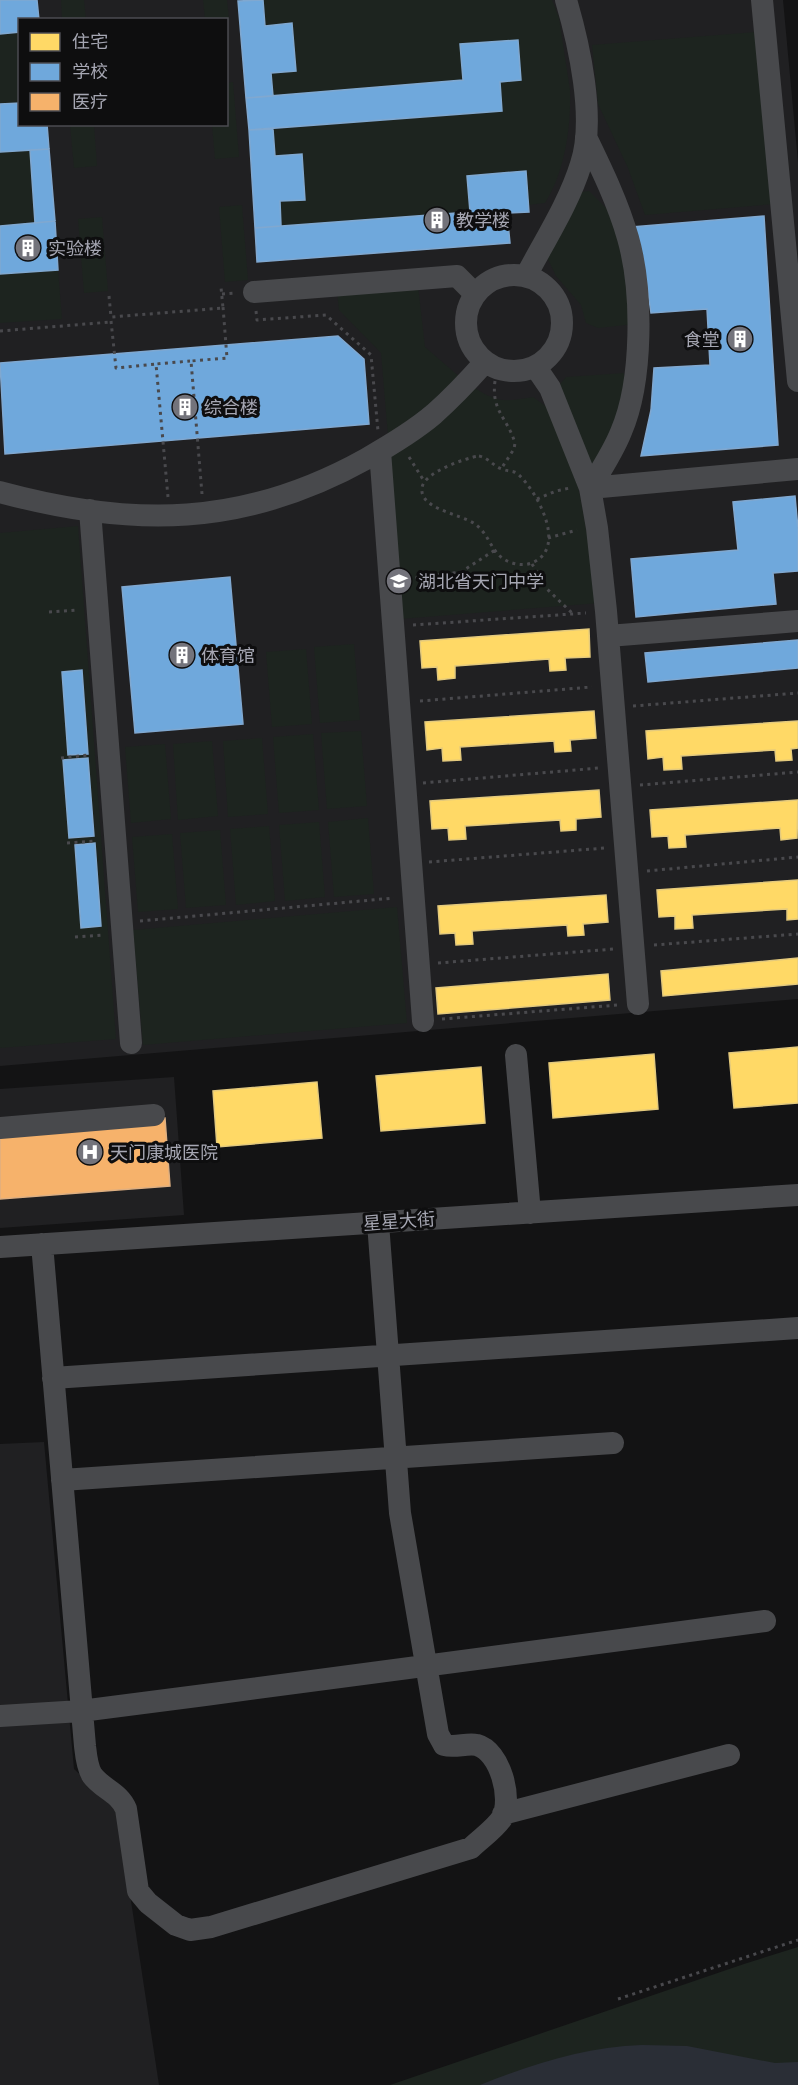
<svg xmlns="http://www.w3.org/2000/svg" width="798" height="2085" viewBox="0 0 798 2085" font-family="'Public Sans','Noto Sans SC',sans-serif">
  <rect width="100%" height="100%" fill="#131314"/>
  <!-- built -->
  <path fill="#202022" fill-rule="evenodd" d="M0,0H783L798,162V999L0,1066ZM20,20H226V124H20Z
    M174,1077L184,1215L0,1228V1089Z
    M44,1442L74,1769L117,1809L159,2085H0V1444Z"/>
  <!-- green -->
  <path fill="#1d241f" d="M61,0H84L86,19H62Z
    M203,0H227L229,19H205Z
    M263,0H552L559,18L570,90C571,128 565,171 545,203L528,205L525,171L468,176L470,212L281,226L280,201L304,200L302,154L275,156L273,129L502,111L500,82L521,80L518,40L460,44L463,80L273,96L271,73L296,70L292,24L265,26Z
    M19,32V103L0,104V34Z
    M756,32L775,204L645,215L628,168L598,104L592,45Z
    M233,82L239,157L215,159L212,125L226,124L227,83Z
    M70,125H94L97,166L74,168Z
    M30,150L35,223L0,226V152Z
    M589,191L615,217L634,324L598,328L586,323L581,305L556,276L544,251L575,193Z
    M242,205L248,280L225,282L219,207Z
    M102,217L108,291L84,293L78,219Z
    M58,270L62,319L0,323V274Z
    M418,286L425,347L462,379L388,436L381,353L339,310L337,291Z
    M624,373L625,395L597,465H588L557,388L566,377Z
    M472,386C497,403 504,402 533,397L551,410L578,486L600,603L400,619L389,456Z
    M78,526L116,1039L0,1048V533Z
    M354,644L360,720L320,723L314,647Z
    M306,649L312,724L272,727L266,652Z
    M361,731L367,806L327,809L321,733Z
    M313,734L319,810L279,813L273,737Z
    M262,738L268,814L228,817L223,741Z
    M212,741L218,816L178,820L173,744Z
    M165,744L171,819L131,823L125,747Z
    M368,818L374,894L334,897L328,822Z
    M319,822L325,897L285,901L279,825Z
    M269,826L275,901L236,905L230,829Z
    M220,830L226,905L186,908L180,833Z
    M172,834L178,909L138,912L132,837Z
    M397,907L407,1023L143,1045L133,930Z
    M798,1947V2085H390L744,1964Z"/>
  <!-- water -->
  <path fill="#2a2e36" d="M642,2045L687,2046L775,2063L798,2062V2085H480C533,2064 585,2047 642,2045Z"/>
  <!-- homes -->
  <path fill="#ffd966" stroke="#e4ca7d" stroke-width="1.5" d="M589,629L590,657L565,658L566,670L550,671L549,659L455,666V678L438,680L437,667L422,668L420,641Z
    M594,711L596,738L570,740L571,751L555,752L554,741L460,747L461,760L443,761L442,748L427,750L425,722Z
    M798,721V748L791,749L792,760L776,761L775,750L681,756L682,769L664,770L663,757L648,759L646,731Z
    M599,790L601,817L576,819V830L561,831L560,820L465,826L466,839L449,840L448,828L432,829L430,801Z
    M798,800L797,838L781,840L780,828L685,835L686,847L669,848L668,836L652,837L650,810Z
    M798,880V919L787,920V909L692,915L693,928L675,929V916L659,917L657,890Z
    M606,895L608,922L583,924L584,935L568,936L567,925L472,931L473,944L456,945L455,933L440,934L438,906Z
    M798,958V984L663,996L661,971Z
    M608,974L610,1000L438,1014L436,988Z
    M798,1047V1103L734,1108L729,1053Z
    M654,1054L658,1109L553,1118L549,1063Z
    M481,1067L485,1123L381,1131L376,1076Z
    M317,1082L322,1138L217,1147L213,1091Z"/>
  <!-- schools -->
  <path fill="#6fa8dc" stroke="#80a8d0" stroke-width="1.5" d="M0,0H37L39,20H20V32L0,34Z
    M263,0L265,26L292,23L296,71L271,73L273,96L246,98L238,1Z
    M518,40L521,80L500,82L502,111L249,130L246,98L463,80L460,44Z
    M20,103V124H47L49,149L0,152V104Z
    M273,129L275,156L302,154L305,200L280,201L281,226L255,228L249,130Z
    M49,149L55,221L35,223L30,150Z
    M526,171L529,212L507,213L510,243L257,262L255,228L470,212L467,176Z
    M764,216L778,445L641,456L651,410L654,368L710,365L707,309L651,313L643,258L632,227Z
    M55,221L58,270L0,274V226Z
    M338,336L364,359L369,424L5,454L0,363Z
    M795,496L798,529V571L773,573L776,604L636,617L631,559L738,550L733,502Z
    M230,577L243,724L135,733L122,587Z
    M798,640V668L648,682L645,653Z
    M82,670L88,754L68,755L62,672Z
    M88,758L94,836L69,838L63,760Z
    M95,843L101,926L81,928L75,845Z"/>
  <!-- health -->
  <path fill="#f6b26b" stroke="#deaf81" stroke-width="1.5" d="M165,1118L170,1186L0,1199V1131Z"/>
  <g fill="none" stroke-linecap="round" stroke-linejoin="round">
    <!-- path -->
    <path stroke="#49494d" stroke-width="3" stroke-dasharray="3 4.5" stroke-linecap="butt" d="M222,294L237,293
      M109,296L111,317L223,308L221,287
      M256,311L257,320L326,315L371,355L378,431
      M111,321L116,368L156,364
      M0,331L111,322
      M495,381C491,411 507,417 515,443L514,449L501,469
      M479,456C489,458 493,466 502,469C509,472 514,470 519,475C537,492 567,546 534,562C522,568 505,563 497,553C488,542 487,533 475,524C461,514 419,509 422,488C423,473 465,458 479,456Z
      M409,457L424,481
      M202,494L191,361L227,358L223,307
      M168,497L156,364L190,361
      M537,499L556,491L570,488
      M548,538L577,530
      M532,564L547,589L572,613
      M408,579L461,572L495,550
      M49,612L78,610
      M413,625L586,613
      M420,701L592,687
      M633,706L798,693
      M61,758L89,755
      M423,783L599,768
      M640,785L798,772
      M67,843L96,841
      M429,862L605,848
      M647,871L798,857
      M140,921L394,898
      M75,937L103,935
      M654,945L798,934
      M438,963L614,949
      M442,1019L618,1005
      M618,1999L798,1940"/>
    <!-- minor -->
    <path stroke="#48494c" stroke-width="22" d="M762,0L798,381
      M586,137C602,170 618,203 628,238C643,291 643,381 621,432C613,452 601,470 590,488
      M466 323a48 48 0 1 1 96 0a48 48 0 1 1-96 0Z
      M526,276C545,240 569,203 581,164C596,119 579,44 566,0
      M254,292L457,276L475,294
      M535,366L550,388L590,488L597,528L606,611L638,1004
      M380,451L423,1021
      M590,488L798,469
      M0,492C133,528 244,527 366,459C389,446 414,431 434,414C452,398 469,380 485,362
      M90,510L131,1043
      M608,636L798,621
      M516,1055L530,1213
      M0,1128L154,1115
      M42,1244L85,1746C86,1755 87,1767 92,1775C102,1789 119,1792 126,1809L138,1891L148,1903L176,1925L190,1930L211,1927L471,1848C480,1839 495,1829 502,1818C513,1799 500,1751 477,1745C466,1743 455,1748 444,1745L438,1734L400,1513L378,1223
      M0,1247L798,1195
      M53,1378L798,1328
      M62,1480L613,1443
      M0,1716L81,1711L205,1695L765,1621
      M503,1814L729,1755"/>
  </g>
  <!-- icons -->
  <defs>
    <symbol id="building-disc" viewBox="-11 -11 22 22"><circle r="9.5" fill="#73737b" stroke="#0e0e0f"/><path d="M-4-6H4V6H1V3H-1V6H-4ZM-2.5-4.3h1.7v1.8h-1.7ZM.8-4.3h1.7v1.8H.8ZM-2.5-1h1.7V.8h-1.7ZM.8-1h1.7V.8H.8Z" fill="#fff"/></symbol>
    <symbol id="school-disc" viewBox="-11 -11 22 22"><circle r="9.5" fill="#73737b" stroke="#0e0e0f"/><path d="M0-5L7-2L0 1L-7-2ZM-4 1L0 2.5L4 1V4Q0 6-4 4Z" fill="#fff"/></symbol>
    <symbol id="hospital-disc" viewBox="-11 -11 22 22"><circle r="9.5" fill="#73737b" stroke="#0e0e0f"/><path d="M-5-5h3v3.5h4V-5h3V5h-3V1.5h-4V5h-3Z" fill="#fff"/></symbol>
  </defs>
  <g fill-rule="evenodd">
    <use href="#building-disc" x="422" y="205" width="30" height="30"/>
    <use href="#building-disc" x="13" y="233" width="30" height="30"/>
    <use href="#building-disc" x="725" y="324" width="30" height="30"/>
    <use href="#building-disc" x="170" y="392" width="30" height="30"/>
    <use href="#school-disc" x="384" y="566" width="30" height="30"/>
    <use href="#building-disc" x="167" y="640" width="30" height="30"/>
    <use href="#hospital-disc" x="75" y="1137" width="30" height="30"/>
  </g>
  <g text-anchor="middle" dominant-baseline="central" stroke-width="6" stroke-linejoin="round" paint-order="stroke">
    <!-- poi labels -->
    <g font-size="18" fill="#a6a7b3" stroke="#0e0e0f" text-anchor="start">
      <text x="456" y="220">教学楼</text>
      <text x="48" y="248">实验楼</text>
      <text x="720" y="339" text-anchor="end">食堂</text>
      <text x="204" y="407">综合楼</text>
      <text x="418" y="581">湖北省天门中学</text>
      <text x="201" y="655">体育馆</text>
      <text x="110" y="1152">天门康城医院</text>
    </g>
    <!-- street labels -->
    <g font-size="18" fill="#a6a7b3" stroke="#0e0e0f">
      <text transform="translate(399 1221) rotate(-4)">星星大街</text>
    </g>
  </g>
  <!-- legend -->
  <rect x="18" y="18" width="210" height="108" fill="#0e0e0f" stroke="#4b4b51" stroke-width="1.5"/>
  <rect x="30" y="33" width="30" height="18" fill="#ffd966" stroke="#4b4b51" stroke-width="1.5"/>
  <text x="72" y="48" font-size="18" fill="#a6a7b3">住宅</text>
  <rect x="30" y="63" width="30" height="18" fill="#6fa8dc" stroke="#4b4b51" stroke-width="1.5"/>
  <text x="72" y="78" font-size="18" fill="#a6a7b3">学校</text>
  <rect x="30" y="93" width="30" height="18" fill="#f6b26b" stroke="#4b4b51" stroke-width="1.5"/>
  <text x="72" y="108" font-size="18" fill="#a6a7b3">医疗</text>
</svg>
